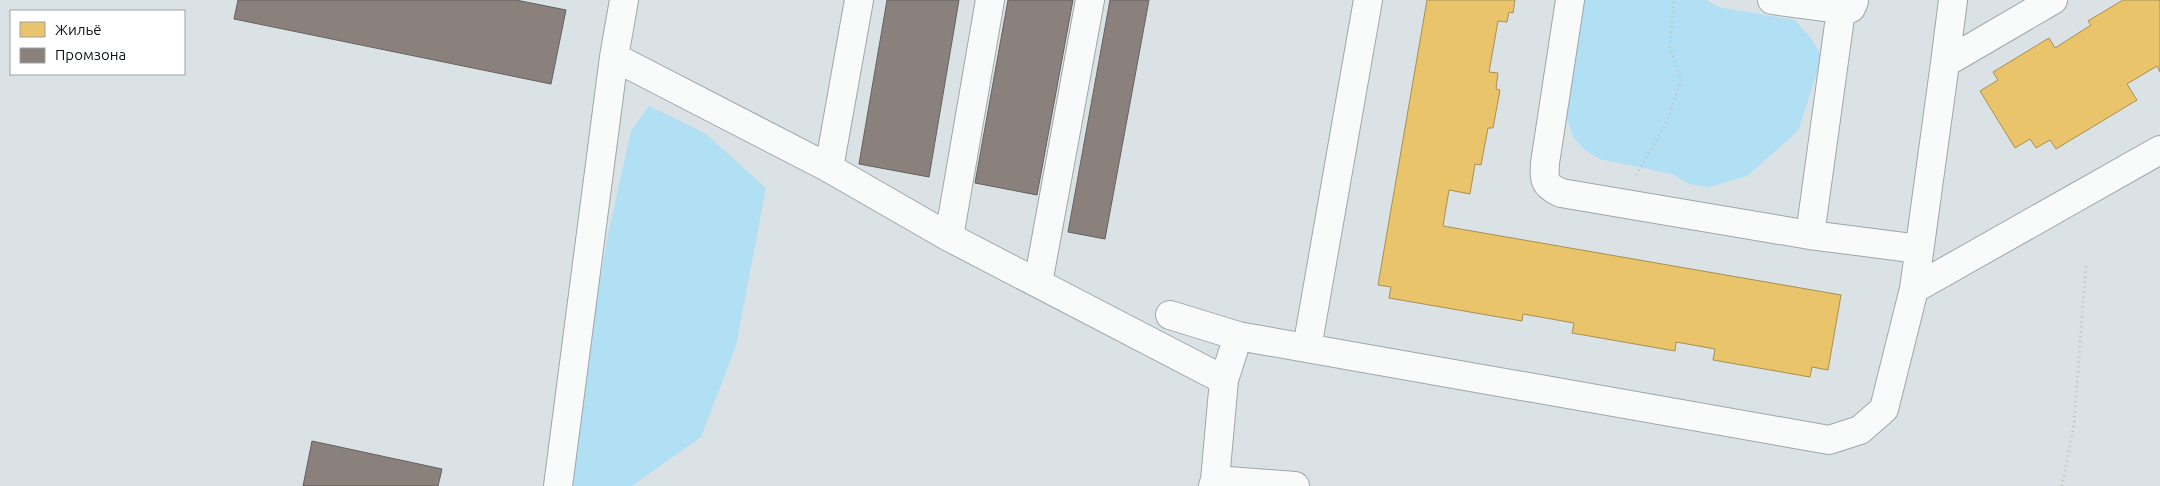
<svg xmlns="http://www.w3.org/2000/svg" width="2160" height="486" viewBox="0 0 2160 486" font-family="Ubuntu,sans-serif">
  <rect width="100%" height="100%" fill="#dae2e6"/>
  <!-- green -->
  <path fill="#b1dff3" d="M1585,0H1707L1718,7L1795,20L1811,38L1822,57L1798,131L1747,176L1709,187L1689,184L1672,174L1600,159L1586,151L1573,137L1565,111L1576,22Z
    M649,106L705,133L766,188L736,346L701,437L632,486H571L576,411L608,235L631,131Z"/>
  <!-- homes -->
  <path fill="#e9c46a" stroke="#a89051" d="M1427,0H1515L1513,13L1509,12L1507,22L1498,21L1489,72L1498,73L1496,89L1500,90L1493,128H1488L1481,165L1475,164L1470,194L1449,190L1443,226L1841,295L1828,370L1812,367L1810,377L1713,360L1715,349L1676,342L1675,351L1572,333L1574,323L1523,314L1522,321L1389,298L1391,287L1378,285Z
    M2123,0H2160V72L2157,66L2127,84L2137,100L2056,149L2050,140L2036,148L2030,139L2015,148L1980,91L1998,80L1993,72L2049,38L2055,48L2091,25L2088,21Z"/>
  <!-- industry -->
  <path fill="#8a817c" stroke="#65615e" d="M238,0H516L566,10L551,84L234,19Z
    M887,0H959L929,177L859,164Z
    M1008,0H1073L1037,195L975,183Z
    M1110,0H1149L1105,239L1068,232Z
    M312,441L442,469L438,486H303Z"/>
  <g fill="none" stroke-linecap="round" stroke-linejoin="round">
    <defs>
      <path id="minor" d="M1570,0L1545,163C1544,181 1544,185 1561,193L1810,235L1841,10
        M1772,0L1846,10L1851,8L1854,1
        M2053,0L1945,63L1914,289L2160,150
        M614,57L829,168L949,237L1224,380L1238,336L1829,440L1860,430L1884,409L1914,289
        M1945,63L1953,0
        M829,168L859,0
        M1810,235L1919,249
        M949,237L990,0
        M1038,283L1090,0
        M1170,315L1238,336
        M1307,348L1368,0
        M1215,480L1295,486
        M558,486L614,57L624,0
        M1213,486L1215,480L1224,380"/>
    </defs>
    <!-- minor casing -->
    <use href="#minor" stroke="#9fa6a8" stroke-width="30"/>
    <!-- path -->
    <path stroke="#bec0c1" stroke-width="3" stroke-dasharray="1 4" stroke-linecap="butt" d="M1636,175L1667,122L1681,79L1670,47L1674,0
      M2062,486L2074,425L2086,265"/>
    <!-- minor -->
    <use href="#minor" stroke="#f9fbfb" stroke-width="28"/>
  </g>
  <!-- legend -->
  <rect x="10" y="10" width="175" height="65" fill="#ffffff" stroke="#9fa1a3"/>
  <rect x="20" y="22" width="25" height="15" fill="#e9c46a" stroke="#9fa1a3"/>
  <text x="55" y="35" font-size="15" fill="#101518">Жильё</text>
  <rect x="20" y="48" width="25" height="15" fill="#8a817c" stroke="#9fa1a3"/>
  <text x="55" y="60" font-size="15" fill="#101518">Промзона</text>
</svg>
